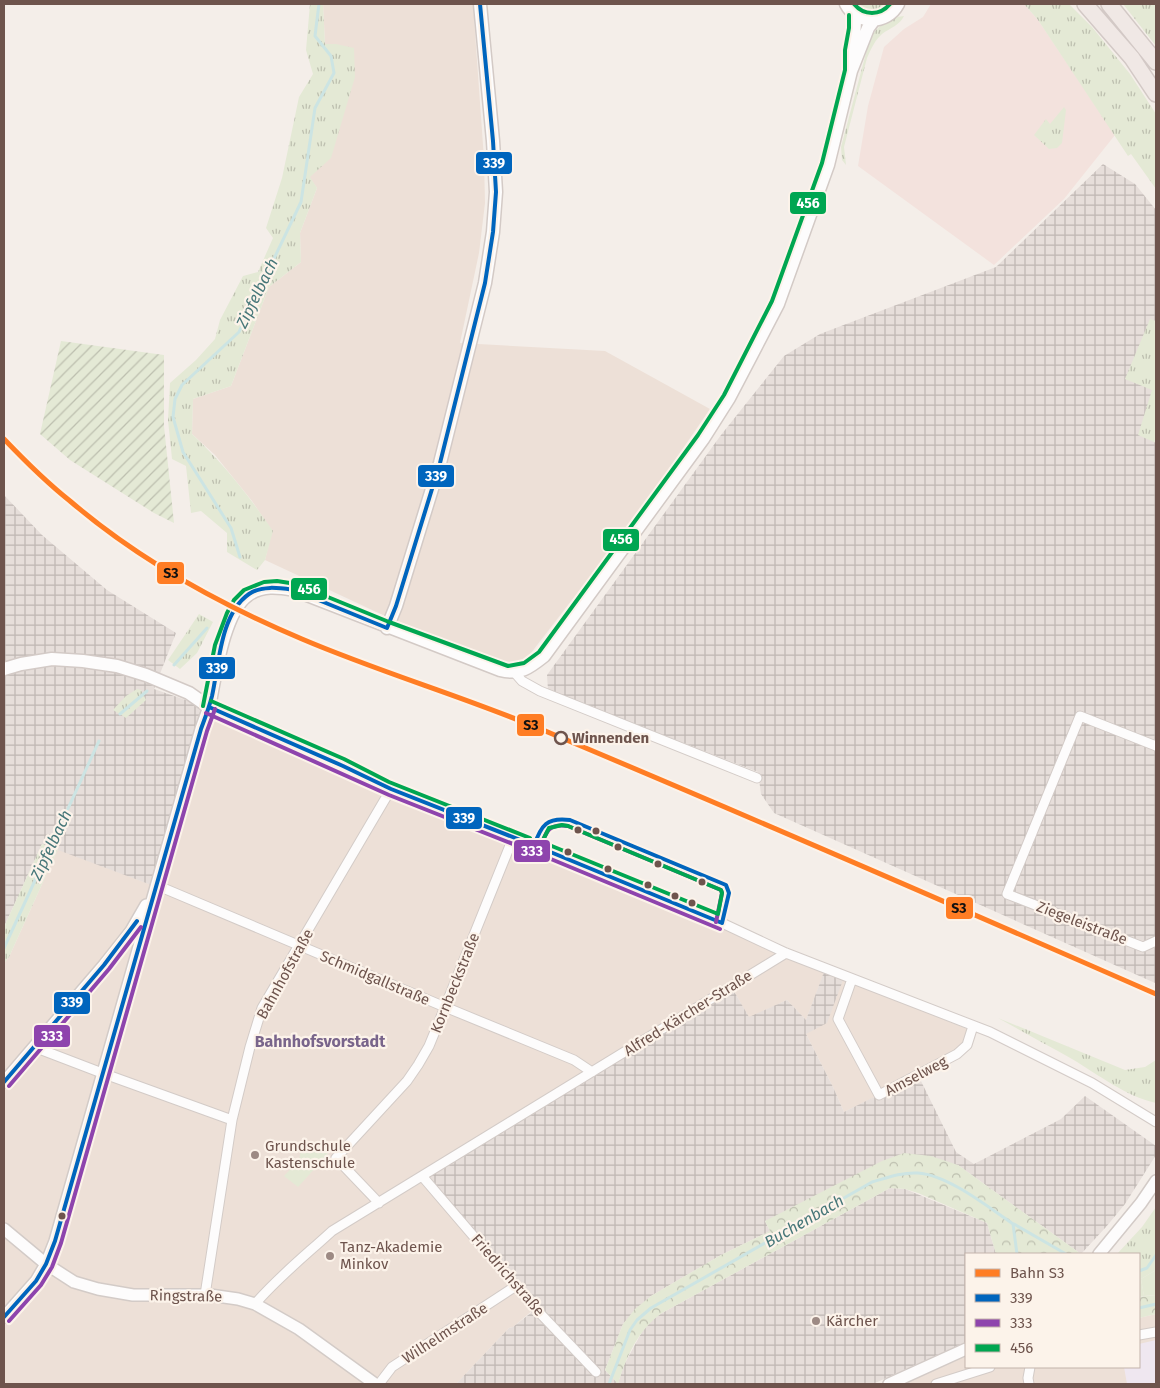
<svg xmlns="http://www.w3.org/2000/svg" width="1160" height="1388" viewBox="0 0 1160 1388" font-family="'Fira Sans',sans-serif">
  <defs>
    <pattern id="industrial-grid" width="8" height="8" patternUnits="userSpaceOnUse" patternTransform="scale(1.25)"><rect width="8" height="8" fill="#e6deda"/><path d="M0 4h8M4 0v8" fill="none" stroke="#bfb7b3"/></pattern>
    <pattern id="grass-tufts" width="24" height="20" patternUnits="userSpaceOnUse" patternTransform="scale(1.25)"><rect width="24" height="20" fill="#e4e9d5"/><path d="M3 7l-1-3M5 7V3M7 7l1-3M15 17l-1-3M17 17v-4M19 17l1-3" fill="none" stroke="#bdbfaf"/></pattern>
    <pattern id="forest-crowns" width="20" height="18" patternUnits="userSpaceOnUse" patternTransform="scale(1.25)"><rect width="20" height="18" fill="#e4e9d5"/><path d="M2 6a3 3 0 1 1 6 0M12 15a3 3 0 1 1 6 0" fill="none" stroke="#bdbfaf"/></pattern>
    <pattern id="garden-furrows" width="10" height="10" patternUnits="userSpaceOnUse" patternTransform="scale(1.25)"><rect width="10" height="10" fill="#e4e9d5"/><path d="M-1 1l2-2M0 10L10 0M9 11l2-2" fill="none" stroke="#bdbfaf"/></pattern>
  </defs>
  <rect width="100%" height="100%" fill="#f4eee9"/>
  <!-- residential -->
  <path fill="#ede0d7" d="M323,4H473L484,159L485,203L479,253L460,343L605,351L710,409L657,486L615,544L531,653L522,661L509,664L385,616L265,560L272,531L252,501L215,455L192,434L193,399L231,386L269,287L301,262L300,233L317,188L309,177L336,44H325Z
    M212,716L441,814L972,1031L967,1045L879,1095L844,1112L833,1087L806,1034L824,973L806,1020L787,1000L749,1018L730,984L418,1173L533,1310L513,1327L509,1328L456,1384H4V963L9,957L58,849L162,889Z
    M1156,1314V1384H900L966,1355V1367H1139V1318Z"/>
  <!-- commercial -->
  <path fill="#f3e2dd" d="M931,4H1024L1038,20L1115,135L1064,199L994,265L858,166L868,106L884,47L904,29L923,17Z"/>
  <!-- industrial -->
  <path fill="url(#industrial-grid)" d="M1103,164L1135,184L1156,210L1155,983L774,813L761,794L758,772L548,690L547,675L721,435L784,356L820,334L996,267Z
    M4,495L42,535L107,590L176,633L154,689L206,707L154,886L42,844L4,927Z
    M824,972L843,980L827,1023L806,1034L833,1087L844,1112L918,1075L956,1152L974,1164L1061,1119L1085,1096L1156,1146V1155L1125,1204L1106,1227L1081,1254L958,1165L765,1221L770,1231L721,1255L651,1296L623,1324L605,1370L618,1383L624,1365L643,1330L650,1321L662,1313L890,1188L905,1189L987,1223L996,1254H966V1342L873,1384H456L509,1328L513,1327L537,1308L427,1178L732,988L749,1017L787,1000L806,1020Z"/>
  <!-- education -->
  <path fill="#efe7f0" d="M1156,1340V1384H1127L1124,1367H1139V1344Z"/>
  <!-- grass -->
  <path fill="url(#grass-tufts)" d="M310,4H323L325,44H336L354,48L355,77L331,158L310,177L317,188L300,233L301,262L269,287L231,386L193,399L192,434C223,463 249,496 273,531L265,560L257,570L227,552V533L201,511L191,513L186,466L172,459L168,420L170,383L196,360L215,339L220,320L243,276L258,272L273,238L266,228L282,178L299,97L313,74L306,50Z
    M853,4H891C880,17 864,16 853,4Z
    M1024,4H1069L1092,27L1130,74L1156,114V189L1131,154L1128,156L1038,20Z
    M1123,4H1155L1156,46Z
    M904,16C900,25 890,28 882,34C875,40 871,49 867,58L844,147L846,165L842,160L841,147L870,38C877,26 890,17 904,16Z
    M1064,107L1066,110L1062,143L1057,148L1049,149L1034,135L1046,119L1050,124Z
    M1150,319L1156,321V443L1138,435L1152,390L1125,379Z
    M199,614L213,622L197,653L180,669L168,660Z
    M137,689L141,690L146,700L126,718L113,710L126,696Z
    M42,844L58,849L9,957L4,963V927Z
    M998,1018L1125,1070L1145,1067L1156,1060V1103C1125,1096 1099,1075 1072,1059C1047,1045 1023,1032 998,1018Z
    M1156,1207V1270L1141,1279L1144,1296L1139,1297V1254H1117L1142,1227Z"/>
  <!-- forest -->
  <path fill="url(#forest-crowns)" d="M904,1153L931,1156L958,1165L1081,1254H996L987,1223L918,1193L905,1189L890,1188L662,1313C638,1330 626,1357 618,1384L605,1370L623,1324L635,1309L651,1296L673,1283L721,1255L770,1231L765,1221L882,1161Z
    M1156,1295V1314L1139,1318V1297Z"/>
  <!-- park -->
  <path fill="#e4e9d5" d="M303,1140L317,1145L328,1154L298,1187L284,1176L299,1160Z
    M1156,1270V1295L1144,1296L1141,1279Z"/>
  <!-- garden -->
  <path fill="url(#garden-furrows)" d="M61,341L164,355V426L174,523L154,513L70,460L40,434Z"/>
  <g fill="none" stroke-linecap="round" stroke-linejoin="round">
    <!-- stream -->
    <path stroke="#cce4e3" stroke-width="3" d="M240,557L231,528L183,452L173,417L175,399L182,385L239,332L301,202L315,108L334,73L331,56L315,36L319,4
      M174,665L207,628
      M120,714L147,691
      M4,948L99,741
      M1014,1224L1066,1254
      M1139,1271L1147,1268L1156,1255
      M1139,1308L1156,1304
      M609,1384L630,1330L637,1320L651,1308L872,1182C886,1178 902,1172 918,1173C948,1175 988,1207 1013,1224L1017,1254"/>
    <defs>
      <path id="minor" d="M515,673L522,681L540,691L757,778
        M209,707L343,766L391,789L548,851L722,923L786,953L990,1032L1092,1083L1156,1122
        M1156,746L1080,716L1007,894L1143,947L1156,941
        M156,885L445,1007L574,1060L592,1072
        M852,979L838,1019L879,1095L957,1054L967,1045L973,1026
        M34,1047L102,1073L232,1120
        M422,1176L535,1308L596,1372
        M379,1203L336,1158L407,1081L418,1065L429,1046L445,1007L513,838
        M205,1295L232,1120L250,1047L262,1008L391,789
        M255,1304C278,1277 306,1255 332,1231L786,953
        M1139,1335L1156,1332
        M379,1384L392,1367L516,1286
        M936,1384L990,1367
        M1029,1384L1028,1378L1030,1367"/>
      <path id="tertiary" d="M4,1082L104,965L131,931L146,905
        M4,1229L46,1264L74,1282L98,1289L133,1295H210L238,1299L255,1304L299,1329L375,1384
        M1099,1254L1141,1203L1156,1181
        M4,1317L36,1281L46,1264L55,1241L201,729L209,707
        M889,1384L966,1349"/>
      <path id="secondary" d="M846,4C857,25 887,25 898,4
        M851,64C851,47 856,32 855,15
        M387,628L396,606L440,463L485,283L493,232L496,192L493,141L480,4
        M4,669L21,664L52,659L83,661L117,666L146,675L189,693L209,707C215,678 223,612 248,595C262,585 278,587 294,590L500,670C520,675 529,668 544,656L703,439L729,398L751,356L778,304L828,165L851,71L868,28L874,20"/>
      <path id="trunk" d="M1085,4L1132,58L1156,94
        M1109,4L1156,62"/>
    </defs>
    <!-- minor casing -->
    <use href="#minor" stroke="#d3cbc7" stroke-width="11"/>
    <!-- tertiary casing -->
    <use href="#tertiary" stroke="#d3cbc7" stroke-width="14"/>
    <!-- secondary casing -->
    <use href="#secondary" stroke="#d3cac6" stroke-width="15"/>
    <!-- trunk casing -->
    <use href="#trunk" stroke="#d3c9c6" stroke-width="18"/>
    <!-- minor -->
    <use href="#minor" stroke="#fdfcfc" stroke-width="9"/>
    <!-- tertiary -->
    <use href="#tertiary" stroke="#fdfcfc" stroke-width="11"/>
    <!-- secondary -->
    <use href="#secondary" stroke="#fdfcfc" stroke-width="12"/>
    <!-- trunk -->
    <use href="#trunk" stroke="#f0e8e5" stroke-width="15"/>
    <defs>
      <path id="bus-1" d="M387,628L396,606L440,463L485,283L493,232L496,192L493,141L480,4
        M209,707L343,766L391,789L548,851L722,923
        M534,846C541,825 547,817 570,820L726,885L729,893L722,923
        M4,1082L104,965L137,921
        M4,1317L36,1281L46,1264L55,1241L201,729C205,718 209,708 212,696C219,665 220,614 249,594C262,585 280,588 294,590L387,628"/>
      <path id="bus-2" d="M206,713L389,795L546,857L720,929
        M540,848C546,831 549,823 568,826L721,890L722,893L716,922
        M9,1086L109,969L141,927
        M9,1321L41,1285L52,1267L61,1243L207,731L215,709"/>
      <path id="bus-3" d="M854,4C864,16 880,16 890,4
        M211,701L344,759L389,782L530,838
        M203,706L215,645L227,613L234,600L244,590L264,582L277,581L296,584L389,622L508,666L524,663L539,652L698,435L724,395L772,301L822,163L845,70V50L849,28V15
        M562,825L568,826L721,890L722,893L718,914L542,842L549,828Z"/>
    </defs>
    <!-- bus-1 casing -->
    <use href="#bus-1" stroke="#fcf3ea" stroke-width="8"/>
    <!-- bus-2 casing -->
    <use href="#bus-2" stroke="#fcf3ea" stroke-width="8"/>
    <!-- bus-3 casing -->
    <use href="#bus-3" stroke="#fcf3ea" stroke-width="8"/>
    <!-- bus-1 -->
    <use href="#bus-1" stroke="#0065bd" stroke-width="4"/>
    <!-- bus-2 -->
    <use href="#bus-2" stroke="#8e44ad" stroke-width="4"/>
    <!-- bus-3 -->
    <use href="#bus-3" stroke="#00a651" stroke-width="4"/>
    <defs>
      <path id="rail-1" d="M4,439C25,461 46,482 70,501C139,560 219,604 302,639C384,674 469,698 550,733C753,818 955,906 1156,994"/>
    </defs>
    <!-- rail-1 casing -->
    <use href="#rail-1" stroke="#fcf3ea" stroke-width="9"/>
    <!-- rail-1 -->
    <use href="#rail-1" stroke="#ff7d24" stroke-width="5"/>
  </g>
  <!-- markers -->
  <circle fill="#fcf3ea" stroke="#6e544d" stroke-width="2.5" cx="561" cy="738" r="6"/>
  <g fill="#6e544d" stroke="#fcf3ea" stroke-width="2">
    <circle cx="578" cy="830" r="4.5"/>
    <circle cx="596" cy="831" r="4.5"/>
    <circle cx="618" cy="847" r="4.5"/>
    <circle cx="568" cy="852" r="4.5"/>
    <circle cx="658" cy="864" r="4.5"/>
    <circle cx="608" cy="869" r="4.5"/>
    <circle cx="702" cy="882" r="4.5"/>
    <circle cx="648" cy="885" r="4.5"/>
    <circle cx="675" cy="896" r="4.5"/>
    <circle cx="692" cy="903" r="4.5"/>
    <circle cx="62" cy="1216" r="4.5"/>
  </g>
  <g fill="#9d8a84" stroke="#fcf3ea" stroke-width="2">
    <circle cx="255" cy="1155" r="5"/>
    <circle cx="330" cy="1256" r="5"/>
    <circle cx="816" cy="1321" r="5"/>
  </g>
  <g text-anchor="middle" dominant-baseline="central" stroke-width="4.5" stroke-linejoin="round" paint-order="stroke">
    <!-- stop labels -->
    <g font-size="15" font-weight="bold" fill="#6e544d" stroke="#fcf3ea" text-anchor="start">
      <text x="572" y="738">Winnenden</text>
    </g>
    <!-- street labels -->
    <g font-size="15" fill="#6e544d" stroke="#fcf3ea">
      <text transform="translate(1082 923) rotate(21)">Ziegeleistraße</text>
      <text transform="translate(285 974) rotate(-61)">Bahnhofstraße</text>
      <text transform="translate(375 978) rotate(23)">Schmidgallstraße</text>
      <text transform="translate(455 983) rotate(-68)">Kornbeckstraße</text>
      <text transform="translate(688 1013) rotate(-32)">Alfred-Kärcher-Straße</text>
      <text transform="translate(916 1076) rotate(-28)">Amselweg</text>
      <text transform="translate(508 1275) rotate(49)">Friedrichstraße</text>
      <text transform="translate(186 1296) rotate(1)">Ringstraße</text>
      <text transform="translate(445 1333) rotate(-33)">Wilhelmstraße</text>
    </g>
    <!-- poi labels -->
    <g font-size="15" fill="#6e544d" stroke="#fcf3ea" text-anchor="start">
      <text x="265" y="1146">Grundschule<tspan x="265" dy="17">Kastenschule</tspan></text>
      <text x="340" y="1247">Tanz-Akademie<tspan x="340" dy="17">Minkov</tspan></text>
      <text x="826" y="1321">Kärcher</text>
    </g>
    <!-- water labels -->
    <g font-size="16" font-style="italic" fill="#477779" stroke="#fcf3ea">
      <text transform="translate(257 293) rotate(-64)">Zipfelbach</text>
      <text transform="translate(51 845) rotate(-65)">Zipfelbach</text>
      <text transform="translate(804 1221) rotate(-30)">Buchenbach</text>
    </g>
    <!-- neighbourhood labels -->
    <g font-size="16" font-weight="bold" fill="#79658b" stroke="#fcf3ea">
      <text x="320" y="1041">Bahnhofsvorstadt</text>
    </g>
  </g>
  <g stroke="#fcf3ea" stroke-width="2">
    <rect x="475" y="151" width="38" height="24" rx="5" fill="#0065bd"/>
    <rect x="789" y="191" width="38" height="24" rx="5" fill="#00a651"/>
    <rect x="417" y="464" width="38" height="24" rx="5" fill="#0065bd"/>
    <rect x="602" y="528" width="38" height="24" rx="5" fill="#00a651"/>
    <rect x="156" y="561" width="29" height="24" rx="5" fill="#ff7d24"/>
    <rect x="290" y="577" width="38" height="24" rx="5" fill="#00a651"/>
    <rect x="198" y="656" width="38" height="24" rx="5" fill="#0065bd"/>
    <rect x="516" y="713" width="29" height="24" rx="5" fill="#ff7d24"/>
    <rect x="445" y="806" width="38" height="24" rx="5" fill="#0065bd"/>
    <rect x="513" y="839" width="38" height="24" rx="5" fill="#8e44ad"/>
    <rect x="945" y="896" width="29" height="24" rx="5" fill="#ff7d24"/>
    <rect x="53" y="991" width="38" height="24" rx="5" fill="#0065bd"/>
    <rect x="33" y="1024" width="38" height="24" rx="5" fill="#8e44ad"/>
  </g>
  <g font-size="14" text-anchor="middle" font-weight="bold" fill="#fff">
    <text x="494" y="168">339</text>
    <text x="808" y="208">456</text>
    <text x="436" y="481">339</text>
    <text x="621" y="544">456</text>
    <text x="309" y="594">456</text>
    <text x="217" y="673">339</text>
    <text x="464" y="823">339</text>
    <text x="532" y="856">333</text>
    <text x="72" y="1007">339</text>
    <text x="52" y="1041">333</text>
  </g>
  <g font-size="14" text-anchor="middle" font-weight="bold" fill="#111">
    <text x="171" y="578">S3</text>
    <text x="531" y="730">S3</text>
    <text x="959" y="913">S3</text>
  </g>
  <!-- border -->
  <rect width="1160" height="1388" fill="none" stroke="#6e544d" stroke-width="10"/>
  <!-- legend -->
  <rect x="965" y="1253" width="175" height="115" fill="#fcf3ea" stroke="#c3b3ab"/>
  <rect x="975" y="1269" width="25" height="8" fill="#ff7d24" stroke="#c3b3ab"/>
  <text x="1010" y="1278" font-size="15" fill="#6e544d">Bahn S3</text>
  <rect x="975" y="1294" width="25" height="8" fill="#0065bd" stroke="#c3b3ab"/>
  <text x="1010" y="1303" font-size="15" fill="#6e544d">339</text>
  <rect x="975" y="1319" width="25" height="8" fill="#8e44ad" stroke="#c3b3ab"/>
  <text x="1010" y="1328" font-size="15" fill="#6e544d">333</text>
  <rect x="975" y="1344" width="25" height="8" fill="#00a651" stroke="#c3b3ab"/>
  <text x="1010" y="1353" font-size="15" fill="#6e544d">456</text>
</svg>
